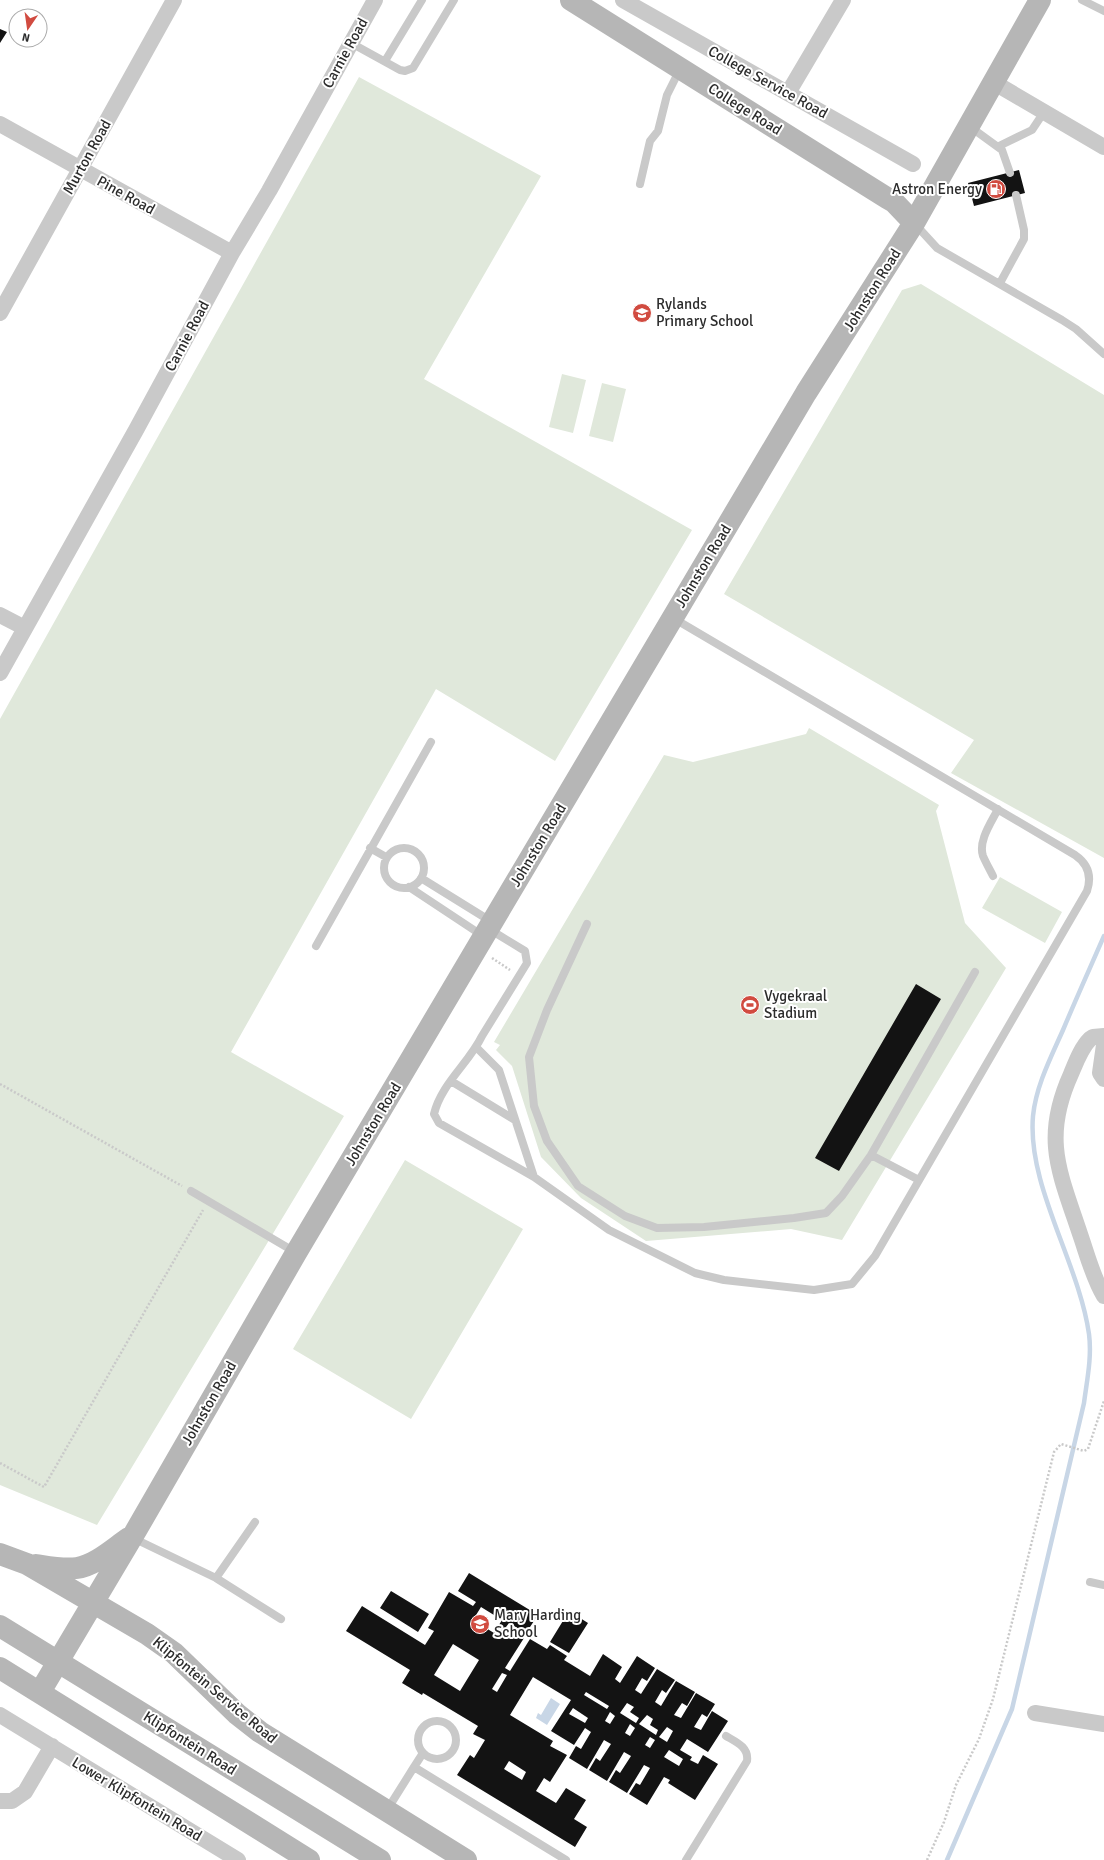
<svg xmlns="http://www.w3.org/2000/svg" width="1104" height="1860" viewBox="0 0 1104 1860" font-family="Signika,sans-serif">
  <rect width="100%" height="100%" fill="#fff"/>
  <!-- green -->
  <path fill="#e0e8db" d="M359,77L541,176L424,379L692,530L555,761L436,689L231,1052L344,1116L97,1525L0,1485V719Z
    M921,284L1104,395V858L951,773L974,740L724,594L902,290Z
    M562,374L586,380L573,433L549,427Z
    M602,383L626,389L613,442L589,436Z
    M809,728L939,805L936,811L965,923L1006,968L842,1240L791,1229L646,1241L581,1198L541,1157L512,1066L496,1050L500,1045L494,1042L664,755L693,762L806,734Z
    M1000,877L1062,912L1045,943L982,908Z
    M405,1160L523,1229L411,1419L293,1349Z"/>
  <!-- water -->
  <path fill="#c8d6e6" d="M551,1698L560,1704L547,1725L536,1718L538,1713L541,1715Z"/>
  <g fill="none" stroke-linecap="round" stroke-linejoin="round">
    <!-- stream -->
    <path stroke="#c8d6e6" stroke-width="4.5" d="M947,1860L1012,1709L1084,1403C1087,1380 1092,1357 1089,1334C1079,1263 1027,1186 1033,1116C1036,1086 1051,1057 1063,1030C1076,999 1090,968 1104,936"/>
  </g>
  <!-- building -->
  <path fill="#131313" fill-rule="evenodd" d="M0,29L7,32L0,43Z
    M1019,170L1025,193L974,206L968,183Z
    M916,984L941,999L839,1171L815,1158Z
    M469,1573L538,1615L526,1633L509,1623L506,1627L524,1638L505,1668L510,1671L530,1639L547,1649L550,1645L567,1656L564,1660L590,1676L603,1654L622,1667L615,1679L620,1683L637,1656L655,1668L647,1681L642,1678L635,1690L641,1694L657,1669L675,1680L666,1693L662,1690L655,1702L661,1706L676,1681L695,1692L687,1706L682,1703L674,1715L681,1718L696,1693L715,1704L707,1717L702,1714L694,1727L701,1730L712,1711L728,1721L708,1752L687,1739L680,1750L692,1757L690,1760L698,1764L703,1755L718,1764L695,1800L668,1783L670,1780L664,1777L647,1805L629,1794L636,1783L640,1785L650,1768L644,1765L627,1793L609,1782L616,1770L620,1773L631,1756L624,1752L607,1781L589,1770L596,1758L600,1761L611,1744L604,1740L587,1769L569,1758L576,1746L581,1749L591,1732L585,1728L574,1745L551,1731L571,1700L533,1677L510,1715L553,1741L550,1746L567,1755L550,1782L544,1778L536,1791L556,1803L566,1788L586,1800L574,1819L587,1827L575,1847L457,1775L470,1755L474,1758L485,1740L473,1734L478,1726L423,1693L422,1695L402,1683L410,1670L346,1631L362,1606L425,1645L434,1631L428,1628L449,1592L473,1606L476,1602L458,1591ZM481,1607L502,1620L494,1633L473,1620ZM453,1644L479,1660L460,1691L434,1675ZM502,1673L507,1675L497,1692L492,1689ZM586,1692L609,1706L607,1709L584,1695ZM627,1703L634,1707L630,1712L639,1718L636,1723L620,1713ZM573,1708L588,1718L585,1723L569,1714ZM610,1712L615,1716L610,1724L605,1721ZM647,1715L653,1719L650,1725L658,1730L656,1735L639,1724ZM630,1724L635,1728L630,1736L625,1733ZM667,1727L673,1731L667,1742L659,1737ZM650,1737L655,1740L650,1748L645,1745ZM669,1750L683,1759L679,1766L664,1757ZM509,1761L526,1772L522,1780L504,1769Z
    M391,1591L429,1614L418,1632L380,1608Z
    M569,1611L588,1623L569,1653L550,1642Z"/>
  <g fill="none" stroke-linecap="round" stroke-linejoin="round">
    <!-- path -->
    <path stroke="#c9c9c9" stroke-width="2.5" stroke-dasharray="2 2" stroke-linecap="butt" d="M492,958L510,970
      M0,1084L182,1186
      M0,1463L44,1487L203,1210
      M927,1860L944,1822L956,1785L979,1739L993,1699L1054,1452L1061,1444L1084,1451L1088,1449L1104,1401"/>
    <!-- lane -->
    <path stroke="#c9c9c9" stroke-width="8" d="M1082,0L1104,11
      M351,43L400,70L405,71L413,68L454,0
      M385,61L422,0
      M969,126L1002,150L1010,173
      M999,146L1032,130L1044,112
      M640,184L650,141L658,131L667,95L680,69
      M915,224L937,248L1062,320L1076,329L1104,354
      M1000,283L1024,239V230L1016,195
      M384 868a20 20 0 1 1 40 0a20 20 0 1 1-40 0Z
      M370,848L386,857
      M993,876C990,870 986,863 983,856C978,841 991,823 998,809
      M421,878L492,922
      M409,887L483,936
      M587,924L547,1010L529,1057L534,1106L547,1141L578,1186L625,1216L657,1228L704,1227L794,1218L826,1213L842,1196L871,1155L975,972
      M489,929L525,951L527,963L482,1036C469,1063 441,1084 434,1114L439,1123L534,1177L609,1230L695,1273L724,1280L814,1290L852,1284L875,1256L1087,891C1092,876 1088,864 1075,855L673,618
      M316,946L431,742
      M477,1048L499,1070L534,1177
      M451,1081L515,1120
      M871,1155L919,1180
      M191,1191L295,1252
      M133,1538L216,1578L281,1619
      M216,1578L255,1522
      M1090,1582L1104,1585
      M418 1740a19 19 0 1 1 38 0a19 19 0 1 1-38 0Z
      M414,1767L423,1753
      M387,1810L414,1767L566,1860
      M686,1860L747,1761C749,1747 736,1742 726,1736"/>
    <!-- street -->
    <path stroke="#c9c9c9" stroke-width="16" d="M623,0L913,164
      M993,82L1104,147
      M788,93L843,0
      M0,124L232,253
      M0,313L174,0
      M0,615L25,628
      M0,673L136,430L232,253L269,191L375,0
      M1104,1036L1093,1037L1090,1039C1081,1048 1076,1062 1071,1074C1042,1138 1059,1171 1080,1234C1087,1254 1093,1278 1104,1296
      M1104,1045L1100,1073L1104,1079
      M1035,1713L1104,1724
      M0,1715L238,1860
      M0,1801H12L25,1792L52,1746"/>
    <!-- secondary -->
    <path stroke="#b6b6b6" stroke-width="22" d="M571,0L887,198L894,202L914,223
      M0,1554L27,1564L147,1634L174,1653L237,1714L260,1732L466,1860
      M36,1565C49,1567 64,1570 77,1568C96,1565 114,1548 129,1538
      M0,1626L380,1860
      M0,1668L309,1860
      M40,1692L134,1534L296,1253L806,393L914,223L1040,0"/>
  </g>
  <!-- icons -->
  <defs>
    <symbol id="fuel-disc" viewBox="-11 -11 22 22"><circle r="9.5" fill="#d14b40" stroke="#fff"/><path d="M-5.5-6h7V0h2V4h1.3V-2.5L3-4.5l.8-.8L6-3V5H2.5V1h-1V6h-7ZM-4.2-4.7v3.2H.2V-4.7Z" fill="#fff"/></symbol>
    <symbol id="school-disc" viewBox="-11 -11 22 22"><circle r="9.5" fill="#d14b40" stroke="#fff"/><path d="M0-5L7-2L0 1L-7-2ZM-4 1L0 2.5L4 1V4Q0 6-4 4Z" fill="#fff"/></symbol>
    <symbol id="stadium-disc" viewBox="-11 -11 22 22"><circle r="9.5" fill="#d14b40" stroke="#fff"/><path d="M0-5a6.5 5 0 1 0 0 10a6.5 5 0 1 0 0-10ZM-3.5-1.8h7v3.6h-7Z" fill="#fff"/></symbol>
  </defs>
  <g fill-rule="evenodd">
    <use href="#fuel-disc" x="985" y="178" width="22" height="22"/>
    <use href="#school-disc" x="631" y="302" width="22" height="22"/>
    <use href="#stadium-disc" x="739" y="994" width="22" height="22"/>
    <use href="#school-disc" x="469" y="1613" width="22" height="22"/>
  </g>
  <g text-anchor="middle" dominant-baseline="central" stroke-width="4" stroke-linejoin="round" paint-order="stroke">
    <!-- street labels -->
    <g font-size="15" fill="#2c2c2c" stroke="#fff">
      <text transform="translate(345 53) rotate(-61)">Carnie Road</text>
      <text transform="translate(768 82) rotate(29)">College Service Road</text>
      <text transform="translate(745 109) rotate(32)">College Road</text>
      <text transform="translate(87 157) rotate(-61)">Murton Road</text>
      <text transform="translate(126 195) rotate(29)">Pine Road</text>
      <text transform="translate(872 290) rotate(-58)">Johnston Road</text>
      <text transform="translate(187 336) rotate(-62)">Carnie Road</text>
      <text transform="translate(703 566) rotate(-59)">Johnston Road</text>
      <text transform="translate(538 845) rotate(-59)">Johnston Road</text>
      <text transform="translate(373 1124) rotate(-59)">Johnston Road</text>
      <text transform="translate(209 1403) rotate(-60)">Johnston Road</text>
      <text transform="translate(215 1690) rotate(40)">Klipfontein Service Road</text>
      <text transform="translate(190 1743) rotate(32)">Klipfontein Road</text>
      <text transform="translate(137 1799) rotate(31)">Lower Klipfontein Road</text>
    </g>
    <!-- poi labels -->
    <g font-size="15" fill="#2c2c2c" stroke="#fff" text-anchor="start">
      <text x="982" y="189" text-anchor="end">Astron Energy</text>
      <text x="656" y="304">Rylands<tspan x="656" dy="17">Primary School</tspan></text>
      <text x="764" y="996">Vygekraal<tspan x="764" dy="17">Stadium</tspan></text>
      <text x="494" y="1615">Mary Harding<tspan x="494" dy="17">School</tspan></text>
    </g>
  </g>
  <!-- north arrow -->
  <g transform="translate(28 28) rotate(193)"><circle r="19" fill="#ffffff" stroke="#ababab"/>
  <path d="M0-3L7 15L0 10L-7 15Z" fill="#d14b40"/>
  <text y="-6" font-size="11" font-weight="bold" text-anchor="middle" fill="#2c2c2c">N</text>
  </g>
</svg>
